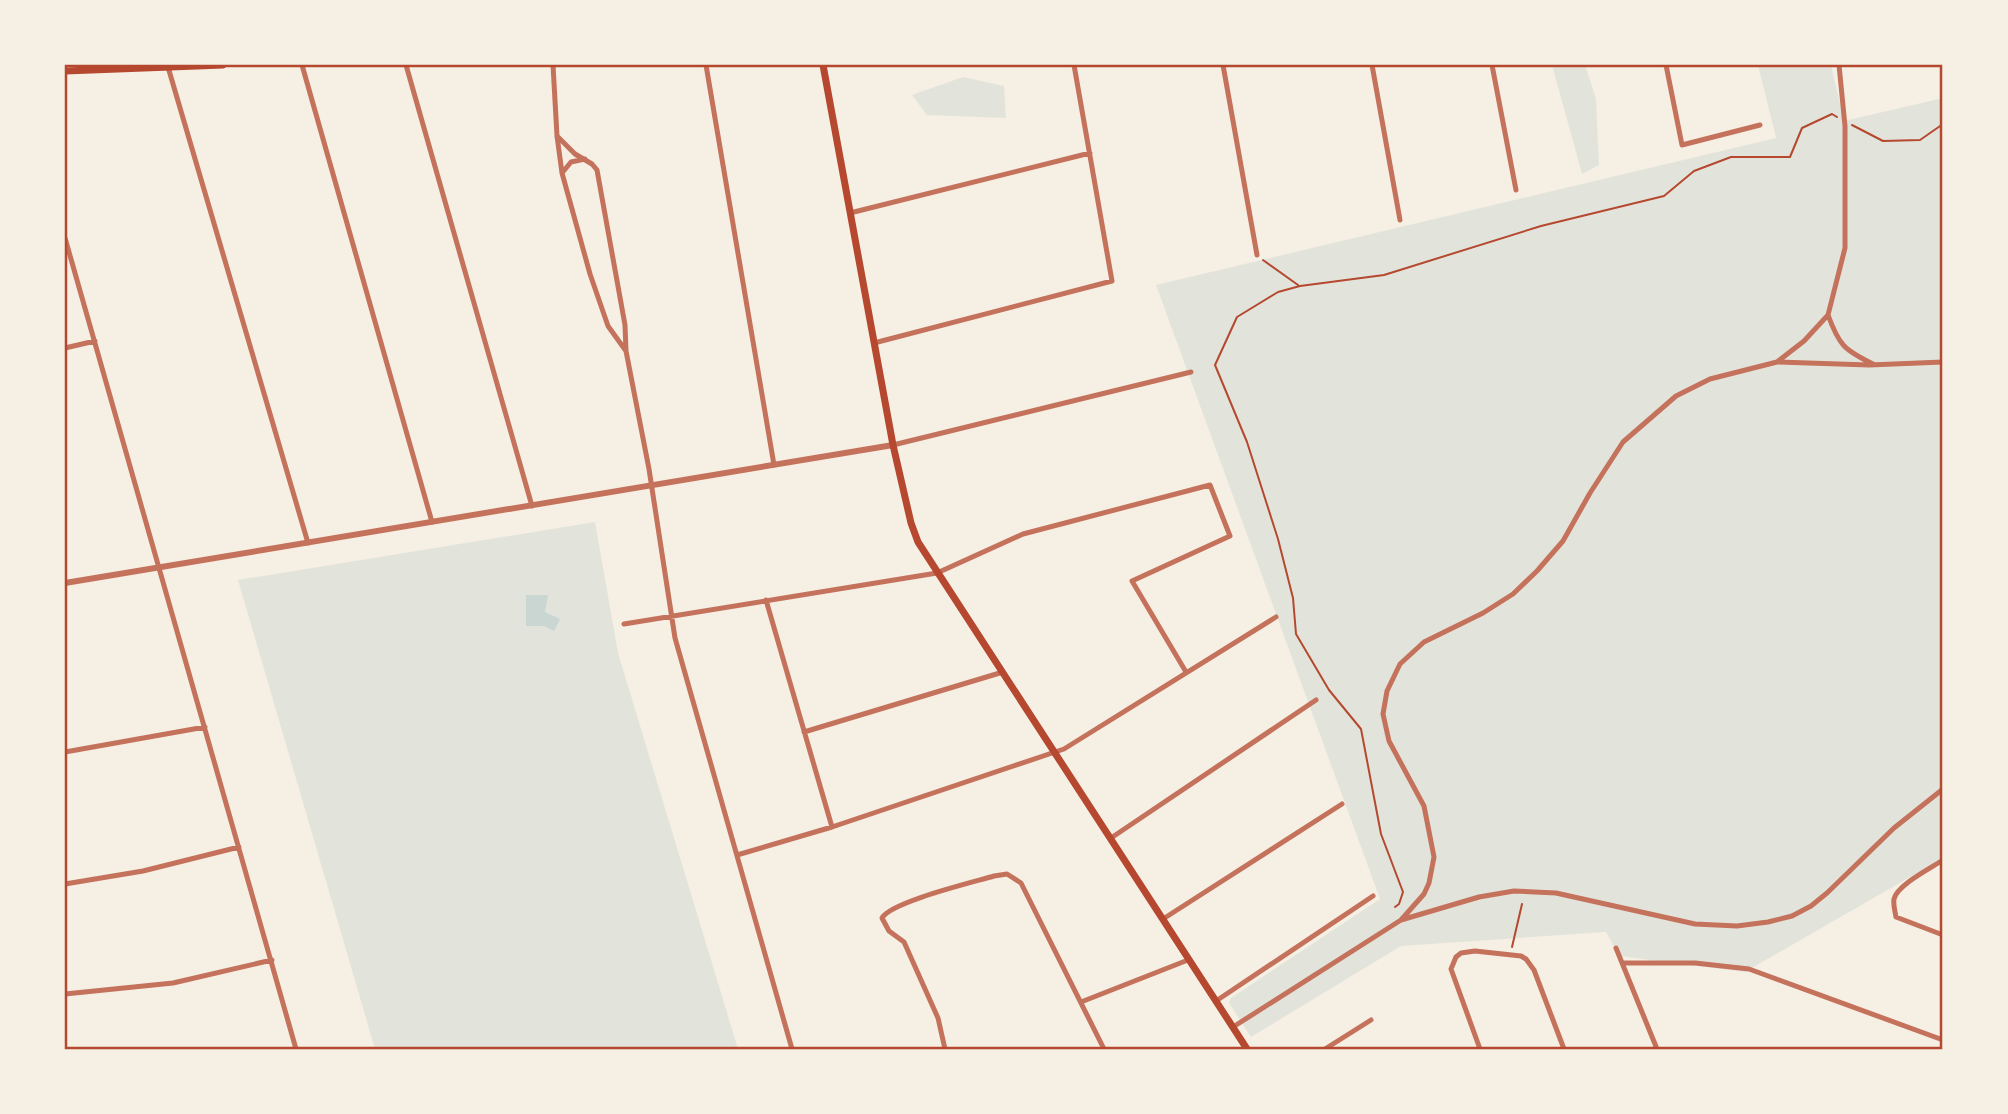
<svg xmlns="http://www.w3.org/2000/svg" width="2008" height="1114" viewBox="0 0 2008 1114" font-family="'Open Sans',sans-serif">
  <rect width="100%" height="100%" fill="#f6efe4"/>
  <!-- green -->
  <path fill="#e2e4dc" d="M1552,65H1585L1596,99L1599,165L1582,174Z
    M1758,65H1831L1844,121L1943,98V858L1745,972L1619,956L1606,932L1401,946L1251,1037L1229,1003L1231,998L1380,899L1156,285L1776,138Z
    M963,77L1004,86L1006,118L927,115L912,95Z
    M595,522L618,653L738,1049H375L238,580Z"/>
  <!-- water -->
  <path fill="#c9d6d2" d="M526,595H548L545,612L560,619L554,631L544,626H526Z"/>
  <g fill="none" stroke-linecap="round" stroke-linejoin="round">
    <!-- path -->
    <path stroke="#b5482f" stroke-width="2" d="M1852,125L1883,141L1920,140L1943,124
      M1263,260L1298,285
      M1395,907L1399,904L1403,892L1381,834L1361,729L1329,690L1296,634L1293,598L1278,539L1247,442L1215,365L1237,317L1278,292L1300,286L1384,275L1541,226L1664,196L1694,171L1731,157H1790L1802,128L1832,114L1837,117
      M1512,947L1522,904"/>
    <!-- minor -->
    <path stroke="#c5725c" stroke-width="5" d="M302,65L432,522
      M406,65L532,506
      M553,65L557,136L562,173L590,274L608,326L626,351
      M706,65L774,465
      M1223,65L1257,255
      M1372,65L1400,220
      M1492,65L1516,190
      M1666,65L1682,145L1760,125
      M168,67L308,543
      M557,136L575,154L592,164L597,170L625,325L626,351L649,469L675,638L792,1049
      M562,173L571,162L585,159
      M850,213L1090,153
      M65,238L296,1049
      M1828,315C1839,345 1844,350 1873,364
      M874,343L1112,281L1074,65
      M65,348L95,341
      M1777,362L1804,341L1828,315L1845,248V126L1839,65
      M893,445L1191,372
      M766,600L832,827
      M624,624L937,573L1023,534L1210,485L1230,536L1132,581L1186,672
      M804,732L1003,672
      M65,752L205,727
      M1111,838L1316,700
      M737,855L832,827L1064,749L1276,617
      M1943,860C1931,868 1897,885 1894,899C1893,905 1895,911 1896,917L1943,935
      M65,884L143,871L239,847
      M1163,919L1342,804
      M1401,920L1424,894L1429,883L1434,857L1424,806L1389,741L1383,714L1387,691L1400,664L1424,642L1483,613L1513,594L1537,571L1563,541L1590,493L1623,442L1676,396L1710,379L1777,362L1869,365L1943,362
      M1616,948L1657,1049
      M1623,963H1695L1749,969L1943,1040
      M65,994L173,983L272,960
      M1216,1001L1373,896
      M1081,1002L1188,960
      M1233,1027L1401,920L1479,897L1514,891L1556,893L1695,924L1737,926L1768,922L1792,916L1811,906L1827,893L1894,828L1943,789
      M945,1049L938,1018L904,942L889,931L882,918C890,902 974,882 994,876L1007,874L1021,883L1104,1049
      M1325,1049L1371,1020
      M1480,1049L1451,969L1456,957L1461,953L1475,951L1521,956L1526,959L1534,970L1564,1049"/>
    <!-- tertiary -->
    <path stroke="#c5725c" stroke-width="6" d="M65,583L893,445"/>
    <!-- secondary -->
    <path stroke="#b5482f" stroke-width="7" d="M823,65L893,445L911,523L918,542L1247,1049
      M65,71L223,65"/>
  </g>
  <!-- border -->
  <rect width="2008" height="1114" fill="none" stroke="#f6efe4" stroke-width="133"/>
  <rect x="66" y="66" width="1875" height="982" fill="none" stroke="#b5482f" stroke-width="2.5"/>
</svg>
